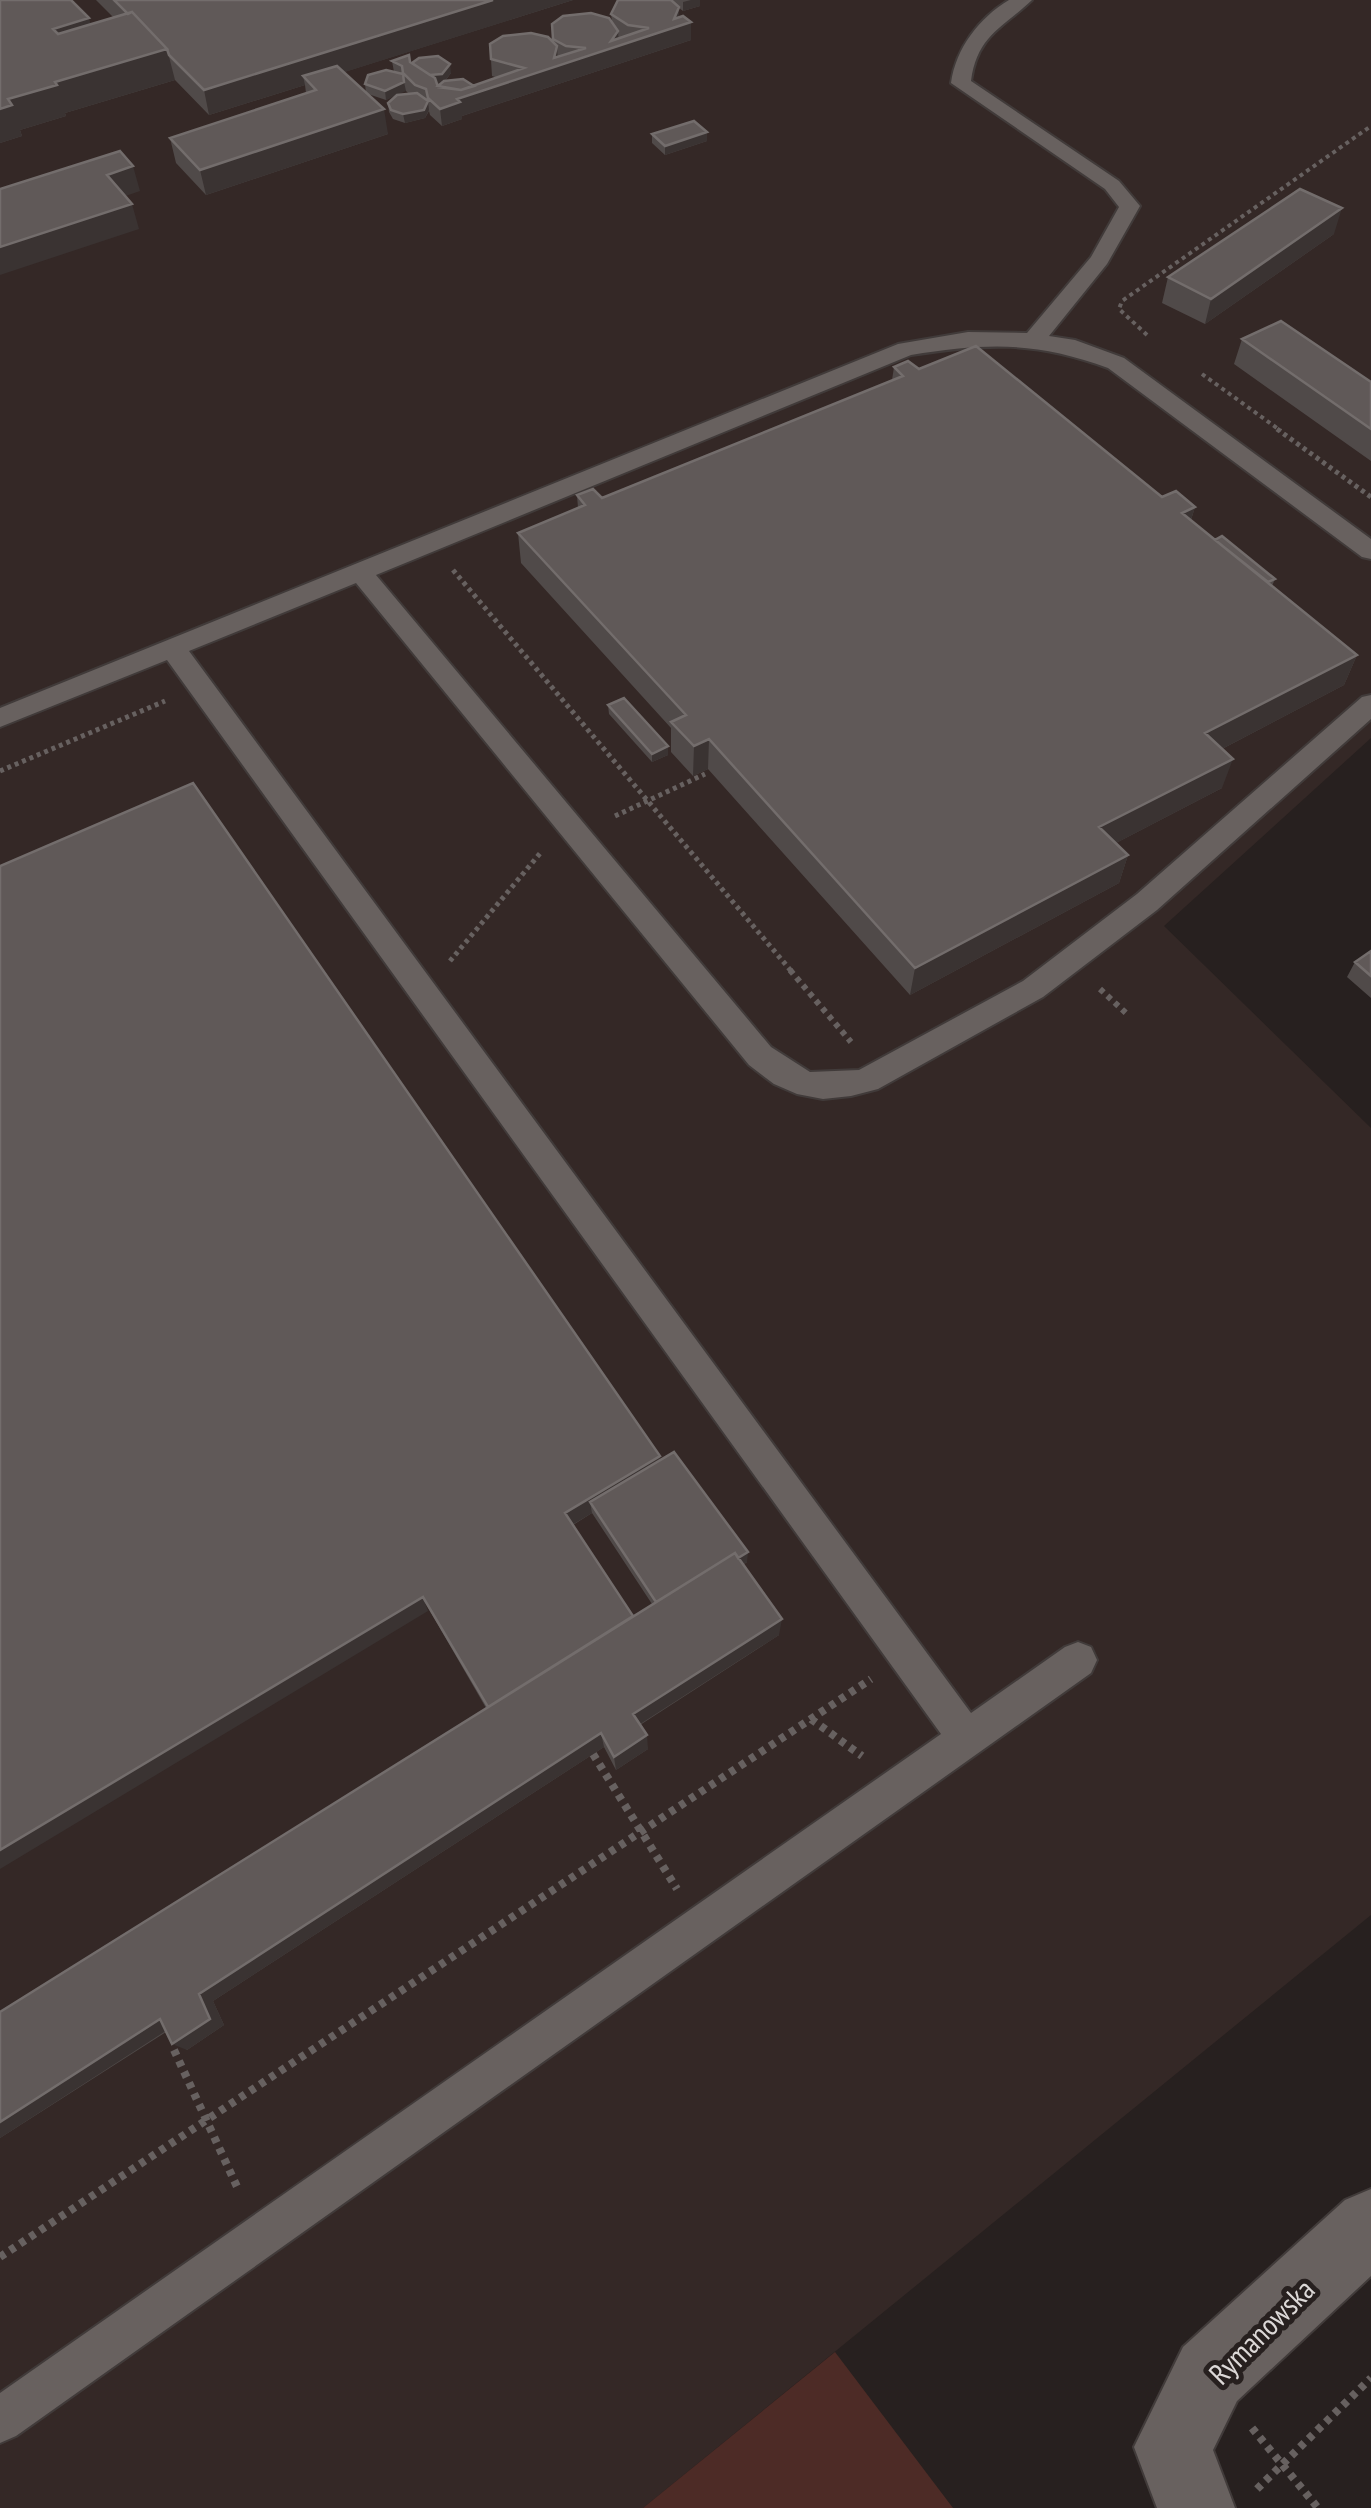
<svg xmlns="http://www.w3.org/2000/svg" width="1371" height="2508" viewBox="0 0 1371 2508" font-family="'PT Sans Narrow',sans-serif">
  <rect width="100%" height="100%" fill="#27201f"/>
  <!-- built -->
  <path fill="#342826" d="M0,0H1371V738L1164,926L1371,1128V1915L643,2508H0Z"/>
  <!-- green -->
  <path fill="#4d2b26" d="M835,2352L953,2508H643Z"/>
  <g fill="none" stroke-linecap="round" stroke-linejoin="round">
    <defs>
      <path id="lane" d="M1009,0H1032C1004,27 977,35 971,81L1119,181L1140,206L1107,264L1049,336L1075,340L1124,358L1371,539V559L1362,557L1108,368C1035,341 987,343 911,355L376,575L771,1047L810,1072L859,1070L1023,981L1137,894L1362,697L1371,695V719L1157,910L1043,997L878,1089L851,1096L823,1099L797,1094L774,1084L749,1065L356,583L189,651L971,1713L1065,1647L1078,1642L1091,1647L1097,1660L1091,1673L16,2436L0,2443V2393L941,1734L167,660L0,727V708L898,344L968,332L1027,333L1091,257L1119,207L1105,189L951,83C956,48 979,18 1009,0Z"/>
      <path id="street" d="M1371,2189V2276L1237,2401L1213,2450L1235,2508H1157L1134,2447L1183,2347L1345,2200Z"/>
    </defs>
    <!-- lane casing -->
    <use href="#lane" stroke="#413b3a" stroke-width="4"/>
    <!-- street casing -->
    <use href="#street" stroke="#413b3a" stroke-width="4"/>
    <!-- path-far3 -->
    <path stroke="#676160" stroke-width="4" stroke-dasharray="4 4" stroke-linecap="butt" d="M1147,335L1119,309L1122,301L1371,126
      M1202,374L1281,431"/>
    <!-- path-far2 -->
    <path stroke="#676160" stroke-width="5" stroke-dasharray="4 4" stroke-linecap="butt" d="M1277,429L1371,497
      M453,570L792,972
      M0,771L165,701
      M615,816L705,774
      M450,961L542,851"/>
    <!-- path-far1 -->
    <path stroke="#676160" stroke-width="6" stroke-dasharray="5 5" stroke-linecap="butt" d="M790,970L851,1042
      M1100,989L1127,1014"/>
    <!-- path -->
    <path stroke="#676160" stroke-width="8" stroke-dasharray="6 6" stroke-linecap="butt" d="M811,1719L862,1756
      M593,1754L677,1889
      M174,2050L239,2191
      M0,2257L871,1679
      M1252,2428L1318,2508
      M1257,2489L1371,2378"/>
    <!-- lane -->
    <use href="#lane" fill="#68615f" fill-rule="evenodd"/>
    <!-- street -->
    <use href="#street" fill="#68615f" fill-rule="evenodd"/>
  </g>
  <!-- wall -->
  <path fill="#504a49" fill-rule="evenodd" d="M0,0L90,24L114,18L96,0H573L344,72L366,93L365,84L394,72L392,61L410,62L451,73L445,81L474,86L498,78L492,76L490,44L553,42L552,24L612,22L611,14L619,0H700V6L683,11L679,8V18L691,40L462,116V119L442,126L430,115L429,111L425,118L405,123L393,119L389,112L388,103L409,94L405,90L386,100L368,94L388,134L206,195L176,163L170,138L306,93L305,85L209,115L175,80L65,113L66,116L20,130L22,136L0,143Z
    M707,132V141L665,155L652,143V134Z
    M1334,234L1205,324L1162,303L1168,277Z
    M1242,339L1371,382V461L1234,364Z
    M894,367L919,369L1162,497L1195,507L1191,520L1215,540L1275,579L1272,586L1357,655L1344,685L1222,749V788L1116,843L1128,855L1119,883L910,995L708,769L693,776L671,752V728L521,563L518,533L578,508L577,495L602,498L892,380Z
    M608,705L668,746V755L652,762L609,714Z
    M0,866L660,1456V1461L747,1562L743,1565L779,1635L640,1725L648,1749L616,1770L604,1747L213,2001L224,2025L187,2050L166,2032L0,2138V2012L486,1708ZM592,1513L652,1604L633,1616L573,1525Z
    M1371,951V998L1347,977L1355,962Z"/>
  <!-- shaded-wall -->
  <path fill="#3a3332" d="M493,0H573L310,83L303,76L305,85L209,115L204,90Z
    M691,0H700V6L683,11V2Z
    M679,7V24L691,22V40L462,116V119L442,126L440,109L457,99L554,58L557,46L558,64L611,41L618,31L619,46L674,19Z
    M89,18L97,48L62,60L53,29Z
    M167,49L175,80L65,113L66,116L20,130L22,136L0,143V109L8,99L55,82Z
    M450,64L451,73L443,83L425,85L423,76Z
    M404,82L406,91L386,100L385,91Z
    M428,101L429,110L425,118L405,123L403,114Z
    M384,109L388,134L206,195L200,170Z
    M707,132V141L665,155V146Z
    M133,166L140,191L114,200L107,175Z
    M132,204L139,229L0,275V247Z
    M1342,208L1334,234L1205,324L1211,299Z
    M1195,507L1185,538L1182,513Z
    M1357,655L1344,685L1195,763L1205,733Z
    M709,739L708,769L693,776L694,746Z
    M668,746V755L652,762V754Z
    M1233,759L1222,788L1091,856L1099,827Z
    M1128,855L1119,883L910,995L915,968Z
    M660,1456L661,1472L590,1502L592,1513L567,1528L565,1513Z
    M748,1552L747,1562L660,1617V1607Z
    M423,1597L428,1611L0,1869V1850Z
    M782,1619L779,1635L634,1728L633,1714Z
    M601,1733L604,1747L213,2001L224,2025L187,2050L172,2044L199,1994Z
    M647,1735L648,1749L616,1770L614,1757Z
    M160,2019L175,2025L0,2138V2122Z"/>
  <!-- building -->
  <path fill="#605958" stroke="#736d6c" stroke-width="2.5" d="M0,0H71L89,18L53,29L58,34L132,12L167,49L55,82L57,85L8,99L12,105L0,109Z
    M114,0H493L204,90L169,55L167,49L132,12L128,14Z
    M618,0H671L679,7L674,19L683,16L691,22L457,99L460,102L440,109L428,98L426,89L415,85L403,73L402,66L392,61L409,55L410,62L435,78L438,87L461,90L524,68L491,59L490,44L503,36L531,33L548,37L557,46L554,58L586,48L566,46L553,39L552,24L563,16L591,13L609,18L618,31L611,41L649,28L628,25L611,14Z
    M438,56L450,64L442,74L430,75L412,63L419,58Z
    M337,66L384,109L200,170L170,138L316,90L303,76Z
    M386,70L403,74L404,82L385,91L365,84L368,75Z
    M463,79L474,86L461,90L438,86L444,81Z
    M417,93L428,101L424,110L403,114L391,110L388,103L397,95Z
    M694,121L707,132L665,146L652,134Z
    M120,151L133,166L107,175L132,204L0,247V189Z
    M1300,189L1342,208L1211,299L1168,277Z
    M1281,321L1371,382V429L1242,339Z
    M976,346L1162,497L1176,491L1195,507L1182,513L1357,655L1205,733L1233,759L1099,827L1128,855L915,968L709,739L694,746L671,722L686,715L518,533L585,505L577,495L593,489L602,498L903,376L894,367L908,361L919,369Z
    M1222,536L1275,579L1268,582L1215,540Z
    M624,698L668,746L652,754L608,705Z
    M193,783L660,1456L565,1513L633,1616L488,1707L423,1597L0,1850V866Z
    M1371,951V976L1355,962Z
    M674,1452L748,1552L738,1558L735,1553L656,1602L590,1502Z
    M735,1553L782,1619L633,1714L647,1735L614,1757L601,1733L199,1994L210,2019L172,2044L160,2019L0,2122V2012Z"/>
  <g text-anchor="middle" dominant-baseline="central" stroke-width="10" stroke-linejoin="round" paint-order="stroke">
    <!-- near-street labels -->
    <g font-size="30" fill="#dcd8d7" stroke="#27201f">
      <text transform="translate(1261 2331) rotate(-45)">Rymanowska</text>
    </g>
  </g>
</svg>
